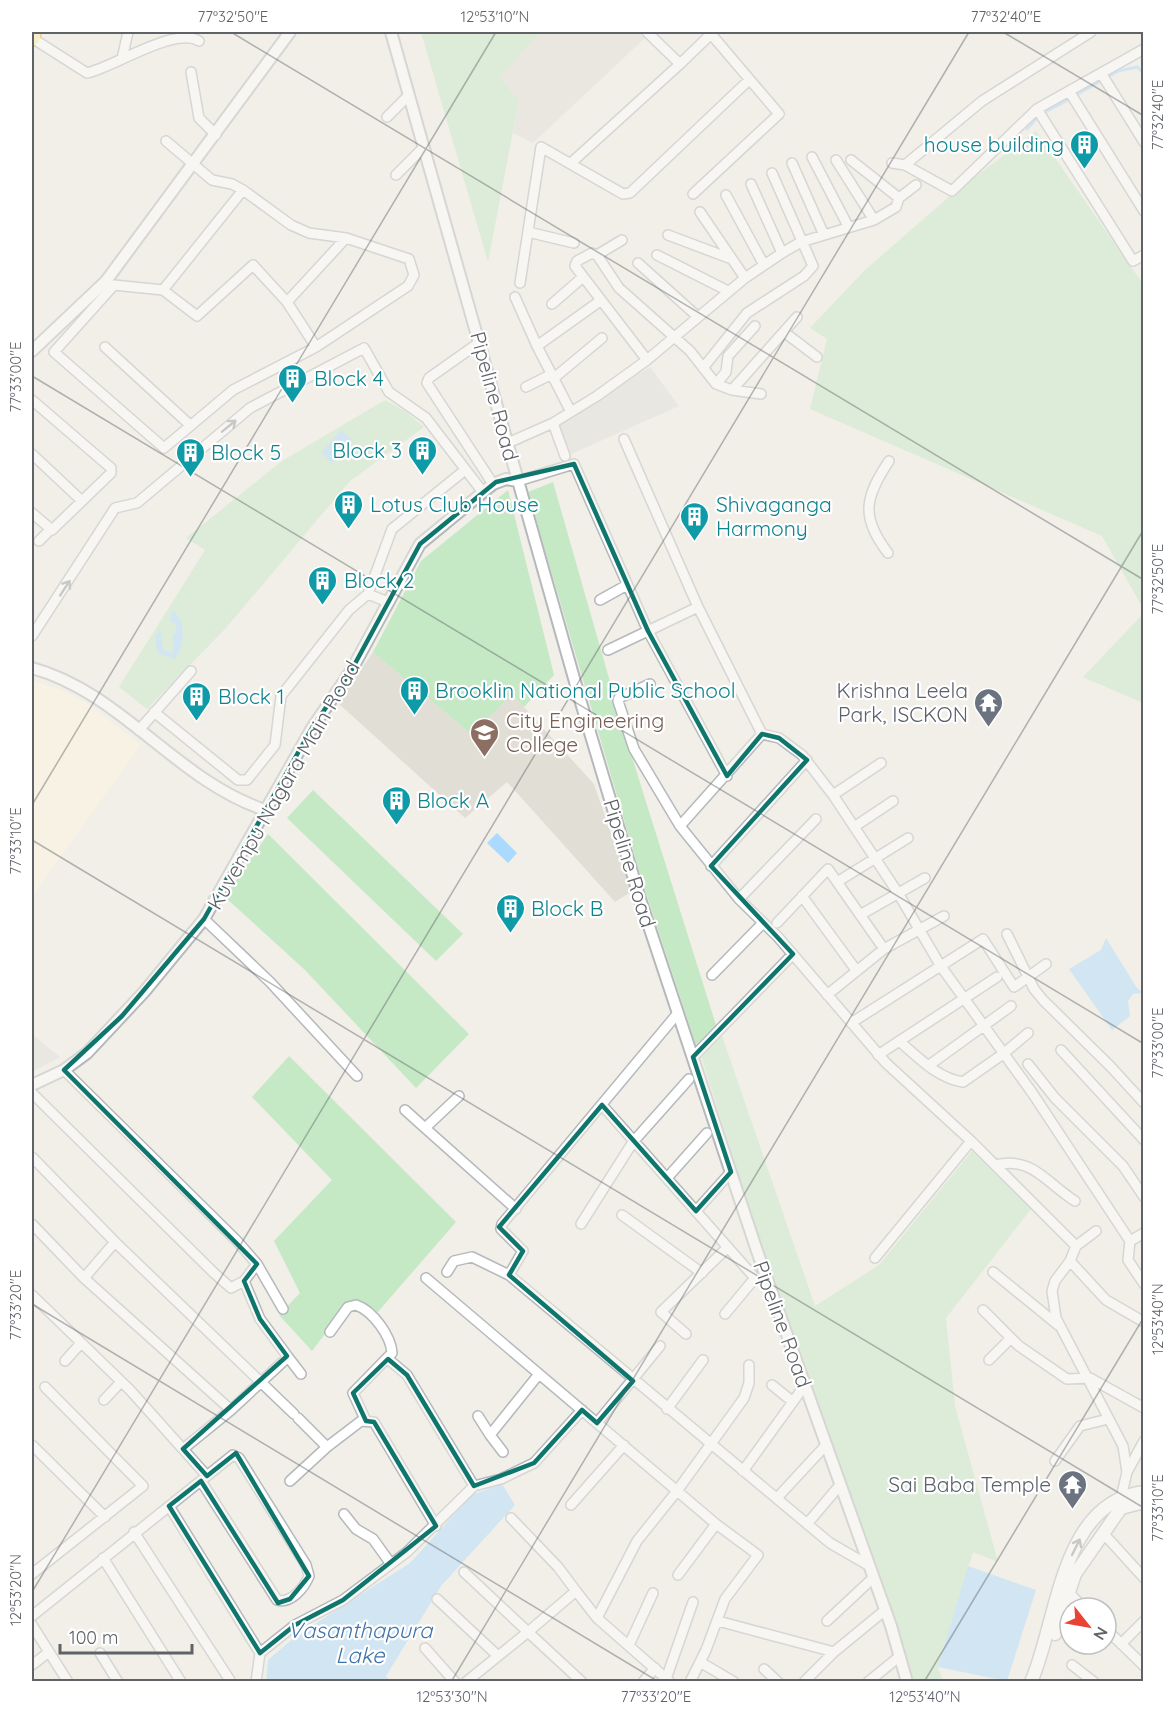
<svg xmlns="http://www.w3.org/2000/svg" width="1175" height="1713" viewBox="0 0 1175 1713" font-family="Quicksand,sans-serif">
  <rect width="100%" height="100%" fill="#f1efe8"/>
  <!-- commercial -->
  <path fill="#fef7e0" d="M32,681L59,689L88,704L141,745L32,896Z"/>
  <!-- industrial -->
  <path fill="#e0deda" d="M650,367L679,406L569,455L553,425Z
    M32,1034L60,1057L32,1072Z"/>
  <!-- education -->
  <path fill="#e1ded6" d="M541,32H638L645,38L533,143L513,133L519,100L500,77Z
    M373,652L472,735L512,694L594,784L631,892L615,902L507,782L465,818L338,703Z"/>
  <!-- green -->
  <path fill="#c5e8c5" d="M421,32H541L500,77L519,100L488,262Z
    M1036,131L1143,284V608L1102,536L810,409L827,339L810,328L865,270L950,196Z
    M385,400L405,411L424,427L350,481L225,629L147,709L119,687L205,550L186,538L282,461Z
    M553,482L626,738L716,1025L696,1045L642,881L528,492Z
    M508,490L554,675L524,707L512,694L472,735L373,652L421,561Z
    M1143,614V703L1083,677Z
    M313,790L463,934L436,961L287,818Z
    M268,834L469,1034L416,1088L305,970L225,897Z
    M722,1036L815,1306L879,1265L972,1151L1031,1209L946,1318L955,1406L998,1562L973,1552L938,1667L943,1681H914L790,1335L701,1056Z
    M289,1056L456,1222L370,1321L350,1301L312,1351L279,1315L300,1293L274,1241L332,1180L252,1097Z"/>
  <!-- water -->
  <path fill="#aadaff" d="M341,430L352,440L332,463L321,453Z
    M174,611C187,625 184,645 175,659L158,653L155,638L160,628L163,650L173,653V634L176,633V623H172L170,612Z
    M497,833L517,853L508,863L487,843Z
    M1106,938L1137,988L1143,993L1133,994L1128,1001L1130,1016L1112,1030L1069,969L1101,950Z
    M502,1484L515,1505L441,1586L386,1676L390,1681L266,1682L268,1660L296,1636L410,1563L472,1495Z
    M968,1566L1036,1590L1007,1681L938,1667Z"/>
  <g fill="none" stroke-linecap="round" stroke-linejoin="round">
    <!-- stream -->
    <path stroke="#aadaff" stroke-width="3" d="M1108,77L1118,71L1137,67L1144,73
      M1076,95L1099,82
      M1045,112L1068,100
      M1027,129L1036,119"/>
    <defs>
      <path id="minor" d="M647,32L680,64L711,34L779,114L693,194
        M32,38L87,73C114,67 175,26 199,41
        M122,59L128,32
        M191,72L199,118L216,135
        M1101,73L1144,142
        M1069,91L1144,211
        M1037,109L1133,261L1144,255
        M387,117L409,95
        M166,141L212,180L232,184L243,190
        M812,157L848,226
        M836,160L874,220
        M571,163L680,64
        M792,163L824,235
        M892,163L905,165L952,191L1037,109L1144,49
        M905,165L982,101L1091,32
        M396,175L423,148
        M751,184L782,253
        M726,195L764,265
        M899,198L916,185
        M700,212L745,278
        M528,232L574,243
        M668,235L729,258
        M597,255L622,240
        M657,255L728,291
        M638,263L698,317
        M253,265L287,302L316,347L233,390L164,448L54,352L114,285L163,290L197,316Z
        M520,283L541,147L623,194L630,193L749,80
        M163,290L243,190L291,225L309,233L346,238L409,259L414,275L408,286L316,347
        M515,297L537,346
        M287,302L346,238
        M552,304L583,277
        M784,332L817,357
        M480,342L429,378L427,383L493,484
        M105,347L190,425
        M647,360L575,266L577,261L592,253L597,255L619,288L690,351L716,384L732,390L761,394
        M703,368L747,313L804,276L813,266L772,173
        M554,378L602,338
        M716,384L726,372L728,356L755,326
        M526,387L552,374
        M732,390L797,317
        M32,400L111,468V473L52,530L32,513
        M571,412L537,346L600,301
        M553,423L565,456
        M624,439L698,607L762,734L779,738L802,755L833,795L898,893L940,965L1033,1094L1130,1241L1144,1233
        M508,443L553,423L597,396L647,360L745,278L782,253L801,242L874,220L896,207L899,198L851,160
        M32,454L82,501
        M518,481L574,464L648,631L727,776
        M39,541L50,530
        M888,553C860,517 865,497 889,461
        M368,594L388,602
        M600,600L627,585
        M32,636L115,508L137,503L250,408L364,348L389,392L426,418L482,491
        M608,650L698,607
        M650,684L619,698L618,701L634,749L680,826L739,899L778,937L886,1063L971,1141L1076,1246
        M154,712L238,780H247L275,745L281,696L349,610L368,594L392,529L465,470
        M139,730L191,671
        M833,795L881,763
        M680,826L762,734
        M854,827L893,801
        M711,866L807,760
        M837,882L908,838
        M802,896L856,970
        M739,899L816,819
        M860,915L925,878
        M204,919L270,982L357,1076
        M777,923L828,869L884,949
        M1007,934L1034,989L1043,1000L1111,1067L1144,1103
        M712,975L763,923
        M827,995L884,949L944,916
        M851,1023L983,939L1014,987L1046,964
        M899,1041C918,1057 937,1078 963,1082L1003,1054L1028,1033
        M1061,1050L1144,1140
        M878,1055L997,977
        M693,1057L793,954
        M1028,1064L1055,1098L1123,1166L1144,1197
        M928,1066L1011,1006
        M32,1093L214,1273L231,1288L244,1281L257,1264L237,1241L64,1070
        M602,1105L755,1278L768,1279
        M405,1110L425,1128L459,1096
        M425,1128L516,1209
        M32,1157L115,1242L294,1414
        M995,1165C1033,1156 1046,1183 1075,1201
        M667,1178L707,1133
        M696,1211L731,1172
        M622,1215L702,1273
        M32,1224L84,1278
        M581,1224L633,1142L689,1079
        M1096,1231L1076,1246L1070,1261L1055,1281L1052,1291L1056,1318L1123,1446L1127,1472L1120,1502
        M1130,1241L1128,1260L1144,1284
        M115,1242L84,1278L231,1410
        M875,1258L971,1141
        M1070,1261L1106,1300L1144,1322
        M257,1264L283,1309
        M447,1272L454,1261L472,1257L509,1275L830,1543L868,1565
        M993,1272L1058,1325
        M509,1275L523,1251L501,1229L502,1224L678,1013
        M426,1278L716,1524L758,1555L725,1599L706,1650L690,1682
        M244,1281L260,1319L288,1357
        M32,1295L130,1390L207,1476
        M983,1310L1019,1346L1067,1379L1090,1378L1144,1408
        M725,1314L755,1278
        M330,1332L348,1307L356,1305C373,1311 391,1336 392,1353L353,1393L366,1421
        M686,1334L661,1312L728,1247
        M989,1360L1011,1338
        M65,1361L81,1343
        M772,1385L793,1402
        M104,1400L121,1382
        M667,1409L703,1360
        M478,1416L490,1435
        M298,1418L327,1447
        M597,1423L660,1346
        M32,1445L105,1517
        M183,1449L231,1410L288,1357L301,1374
        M503,1452L490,1435L539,1374
        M1055,1461L1080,1426L1108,1419
        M743,1471L805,1385
        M1127,1472L1144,1441
        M290,1481L327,1447L361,1421L374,1422L436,1526
        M474,1486L501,1479L534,1463L582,1410
        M777,1498L826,1445
        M571,1505L624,1445
        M169,1506L260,1653L256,1682
        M344,1514L356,1529L373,1539L391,1564
        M511,1518L558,1567L576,1591
        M807,1524L840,1485
        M134,1532L231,1682
        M1103,1533L1144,1578
        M103,1558L181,1682
        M464,1572L528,1632L466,1682
        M32,1574L143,1486L45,1387
        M678,1575L716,1524
        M1069,1593L1084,1608
        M437,1599L498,1656
        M32,1616L233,1455L239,1458L306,1565L309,1576C304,1588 291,1604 277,1600L201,1481
        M597,1618L637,1541L677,1491L744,1398L749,1383V1365
        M718,1621L834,1652L884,1611
        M827,1621L873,1578
        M32,1625L68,1682
        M1106,1629L1144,1666
        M1121,1644L1144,1621
        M629,1645L653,1593
        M425,1648L455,1682
        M100,1653L118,1682
        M260,1653L295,1625L343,1600L407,1552L474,1486L407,1375L388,1359
        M700,1662L734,1682
        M32,1665L49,1652
        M1072,1665L1094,1682
        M764,1669L778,1682
        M666,1679L693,1602
        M582,1682L528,1632L576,1591L597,1618L670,1682
        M643,1682L655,1668
        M804,1682L834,1652
        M868,1682L900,1656"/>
      <path id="tertiary" d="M391,32L579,696L640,899L757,1251L891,1626L907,1682
        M32,351L106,281L290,32
        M32,668C123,693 177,782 268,811
        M32,1085L64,1070L87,1053L144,992L204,919L312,728L351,671L420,544L493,484L506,479L518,481"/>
      <path id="secondary" d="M1055,1634L1075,1574L1121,1508L1144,1502
        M1031,1682C1058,1621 1060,1502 1144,1492"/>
      <path id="trunk" d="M32,38L33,32"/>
    </defs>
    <!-- minor casing -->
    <use href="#minor" stroke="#b5b8bc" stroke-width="12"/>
    <!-- tertiary casing -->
    <use href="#tertiary" stroke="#b5b8bc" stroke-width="14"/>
    <!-- secondary casing -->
    <use href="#secondary" stroke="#b6babf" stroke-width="15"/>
    <!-- trunk casing -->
    <use href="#trunk" stroke="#f9ab00" stroke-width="18"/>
    <!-- minor -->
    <use href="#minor" stroke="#fff" stroke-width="9"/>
    <!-- tertiary -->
    <use href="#tertiary" stroke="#fff" stroke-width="10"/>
    <!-- secondary -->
    <use href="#secondary" stroke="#fff" stroke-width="12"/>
    <!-- trunk -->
    <use href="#trunk" stroke="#feeaa1" stroke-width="15"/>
  </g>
  <!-- one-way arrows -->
  <defs><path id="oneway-shaft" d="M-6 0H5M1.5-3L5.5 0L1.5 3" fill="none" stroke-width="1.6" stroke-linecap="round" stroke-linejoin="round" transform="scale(1.5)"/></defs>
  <g stroke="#979a9d">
    <use href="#oneway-shaft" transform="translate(229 426) rotate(-39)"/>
    <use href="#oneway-shaft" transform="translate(65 588) rotate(-57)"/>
    <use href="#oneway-shaft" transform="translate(1076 1547) rotate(-64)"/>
  </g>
  <!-- marked area -->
  <path d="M0 0H1175V1713H0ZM574,464L648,631L727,776L762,734L779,738L807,760L711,866L793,954L693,1057L731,1172L696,1211L602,1105L499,1227L523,1251L509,1275L633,1381L597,1423L582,1410L534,1463L474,1486L407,1375L388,1359L353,1393L366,1421L374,1422L436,1526L343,1600L295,1625L260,1653L169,1506L201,1481L278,1603L290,1599L309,1576L236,1453L207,1476L183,1449L287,1356L260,1319L244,1281L257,1264L64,1070L122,1016L204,919L312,728L351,671L420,544L496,482Z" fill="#f1efe8" fill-opacity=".55" fill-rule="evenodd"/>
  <path fill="none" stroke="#0f766e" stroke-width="4.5" stroke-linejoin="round" d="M574,464L648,631L727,776L762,734L779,738L807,760L711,866L793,954L693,1057L731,1172L696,1211L602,1105L499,1227L523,1251L509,1275L633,1381L597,1423L582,1410L534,1463L474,1486L407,1375L388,1359L353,1393L366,1421L374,1422L436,1526L343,1600L295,1625L260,1653L169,1506L201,1481L278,1603L290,1599L309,1576L236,1453L207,1476L183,1449L287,1356L260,1319L244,1281L257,1264L64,1070L122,1016L204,919L312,728L351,671L420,544L496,482Z"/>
  <!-- ticks -->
  <path fill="none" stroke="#5f6368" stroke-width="1.5" stroke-opacity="0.45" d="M231,32L1144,580M1003,32L1144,116M32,376L1144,1044M32,805L496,32M32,840L1144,1508M32,1304L659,1682M32,1592L969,32M451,1682L1144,529M924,1682L1144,1317"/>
  <!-- icons -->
  <defs>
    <symbol id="building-pin" viewBox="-11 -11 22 30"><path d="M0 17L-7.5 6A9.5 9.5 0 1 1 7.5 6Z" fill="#0f9aa8" stroke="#fff"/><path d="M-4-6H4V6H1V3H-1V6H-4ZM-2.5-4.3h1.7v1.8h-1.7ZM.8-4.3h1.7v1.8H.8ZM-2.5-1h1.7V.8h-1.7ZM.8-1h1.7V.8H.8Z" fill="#fff"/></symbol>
    <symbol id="temple-pin" viewBox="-11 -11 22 30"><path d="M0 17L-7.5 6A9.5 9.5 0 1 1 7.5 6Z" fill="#6b7280" stroke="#fff"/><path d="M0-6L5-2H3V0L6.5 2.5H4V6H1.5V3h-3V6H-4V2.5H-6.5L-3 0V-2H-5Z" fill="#fff"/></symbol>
    <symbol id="university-pin" viewBox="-11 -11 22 30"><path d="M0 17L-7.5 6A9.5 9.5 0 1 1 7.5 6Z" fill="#8d6e63" stroke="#fff"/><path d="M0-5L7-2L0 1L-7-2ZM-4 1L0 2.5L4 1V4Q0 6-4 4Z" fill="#fff"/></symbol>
  </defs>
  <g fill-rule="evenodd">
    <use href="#building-pin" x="1068" y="128" width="33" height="45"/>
    <use href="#building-pin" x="276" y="362" width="33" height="45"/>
    <use href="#building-pin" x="406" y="434" width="33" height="45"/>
    <use href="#building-pin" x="174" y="436" width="33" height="45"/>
    <use href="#building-pin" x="332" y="488" width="33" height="45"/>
    <use href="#building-pin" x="678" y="500" width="33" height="45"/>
    <use href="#building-pin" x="306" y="564" width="33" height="45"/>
    <use href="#building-pin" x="398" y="674" width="33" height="45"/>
    <use href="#building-pin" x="180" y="680" width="33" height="45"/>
    <use href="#temple-pin" x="972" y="686" width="33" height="45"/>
    <use href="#university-pin" x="468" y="716" width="33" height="45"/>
    <use href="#building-pin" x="380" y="784" width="33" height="45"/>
    <use href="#building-pin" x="494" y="892" width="33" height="45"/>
    <use href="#temple-pin" x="1056" y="1468" width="33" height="45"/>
  </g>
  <g text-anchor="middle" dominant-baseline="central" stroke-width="4.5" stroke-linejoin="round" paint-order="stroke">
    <!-- culture labels -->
    <g font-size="21" fill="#0d838f" stroke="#fff" text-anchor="start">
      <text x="1064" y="144" text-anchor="end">house building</text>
      <text x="314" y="378">Block 4</text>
      <text x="402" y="450" text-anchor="end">Block 3</text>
      <text x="211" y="452">Block 5</text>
      <text x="370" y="504">Lotus Club House</text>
      <text x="716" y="504">Shivaganga<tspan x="716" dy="24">Harmony</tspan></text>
      <text x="344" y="580">Block 2</text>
      <text x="435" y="690">Brooklin National Public School</text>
      <text x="218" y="696">Block 1</text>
      <text x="417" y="800">Block A</text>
      <text x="531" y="908">Block B</text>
    </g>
    <!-- street labels -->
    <g font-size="21" fill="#5f6368" stroke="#fff">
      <text transform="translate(495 396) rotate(75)">Pipeline Road</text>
      <text transform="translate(283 785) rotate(-60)">Kuvempu Nagara Main Road</text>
      <text transform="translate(630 863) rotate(73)">Pipeline Road</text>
      <text transform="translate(783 1324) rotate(70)">Pipeline Road</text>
    </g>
    <!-- worship labels -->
    <g font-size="21" fill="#5b616d" stroke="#fff" text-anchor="end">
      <text x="968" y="690">Krishna Leela<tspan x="968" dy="24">Park, ISCKON</tspan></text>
      <text x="1051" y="1484">Sai Baba Temple</text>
    </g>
    <!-- education labels -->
    <g font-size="21" fill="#785e54" stroke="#fff" text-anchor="start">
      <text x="506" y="720">City Engineering<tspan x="506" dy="24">College</tspan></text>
    </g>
    <!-- water labels -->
    <g font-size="22" font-style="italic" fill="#4174aa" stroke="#fff">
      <text x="360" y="1630">Vasanthapura<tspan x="360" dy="25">Lake</tspan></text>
    </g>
  </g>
  <!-- border -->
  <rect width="1175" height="1713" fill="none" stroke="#ffffff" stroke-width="66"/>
  <!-- north arrow -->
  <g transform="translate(1088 1626) rotate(121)"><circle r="28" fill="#ffffff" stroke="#bfc1c3" stroke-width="1.5"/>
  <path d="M0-4.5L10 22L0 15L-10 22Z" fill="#ea4335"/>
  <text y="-9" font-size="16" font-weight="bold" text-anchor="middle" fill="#5f6368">N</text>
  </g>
  <!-- scale -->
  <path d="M60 1644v9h132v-9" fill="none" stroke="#5f6368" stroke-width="3"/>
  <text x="69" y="1644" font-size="18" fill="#5f6368" stroke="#ffffff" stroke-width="4.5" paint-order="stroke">100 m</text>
  <rect x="33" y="33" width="1109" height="1647" fill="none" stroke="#5f6368" stroke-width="2"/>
  <g font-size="15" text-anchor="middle" fill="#5f6368">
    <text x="233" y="22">77°32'50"E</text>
    <text x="495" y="22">12°53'10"N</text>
    <text x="1006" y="22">77°32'40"E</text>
    <text transform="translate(1158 115) rotate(-90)" y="5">77°32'40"E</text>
    <text transform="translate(16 377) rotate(-90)" y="5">77°33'00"E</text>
    <text transform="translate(1158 579) rotate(-90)" y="5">77°32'50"E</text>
    <text transform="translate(16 841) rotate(-90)" y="5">77°33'10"E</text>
    <text transform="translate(1158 1043) rotate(-90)" y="5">77°33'00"E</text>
    <text transform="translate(16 1305) rotate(-90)" y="5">77°33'20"E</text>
    <text transform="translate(1158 1319) rotate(-90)" y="5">12°53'40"N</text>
    <text transform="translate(1158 1508) rotate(-90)" y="5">77°33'10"E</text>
    <text transform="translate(16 1590) rotate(-90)" y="5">12°53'20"N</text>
    <text x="452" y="1702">12°53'30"N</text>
    <text x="656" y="1702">77°33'20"E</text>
    <text x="925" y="1702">12°53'40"N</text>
  </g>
</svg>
